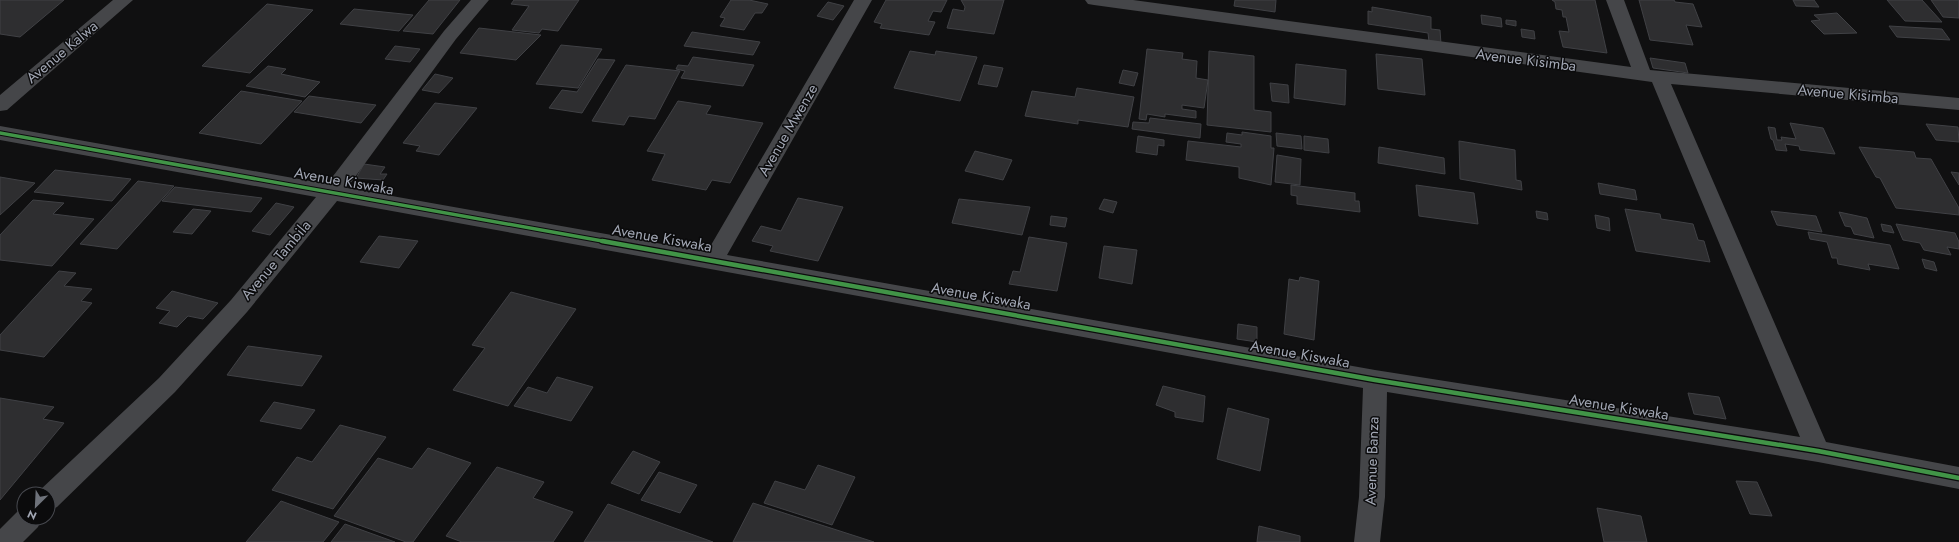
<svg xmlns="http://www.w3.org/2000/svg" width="1959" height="542" viewBox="0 0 1959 542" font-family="Jost,sans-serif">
  <rect width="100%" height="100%" fill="#101011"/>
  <!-- building -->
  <path fill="#2e2e30" stroke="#404145" d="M0,0H64L20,37L0,34Z
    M429,0H460L433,34L403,31Z
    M514,0H579L558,31L542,29L539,33L512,30L529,6L511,4Z
    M731,0H749L768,4L762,13H755L744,30L720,26L725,18L720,17Z
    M886,0H947L941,12L933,11L928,21L935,22L929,35L880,28L882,24L874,22Z
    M961,0H1004L994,34L947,28L953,9L964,11L965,7Z
    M1235,0H1276L1275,12L1234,6Z
    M1552,0H1595L1607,53L1563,47L1559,31L1569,32L1566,17H1563L1562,10L1556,9L1555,2Z
    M1639,0H1674L1675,2L1693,4L1702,27L1686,25L1693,45L1650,40Z
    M1793,0H1814L1819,7L1796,6Z
    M1887,0H1922L1942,22L1905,21Z
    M1931,0H1959V18L1943,17Z
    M828,2L844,6L833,20L817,16Z
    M267,4L313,10L250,73L202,66Z
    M1372,7L1431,17V29L1440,30L1441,44L1429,42L1428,33L1368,24V11L1372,12Z
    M354,9L413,15L399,31L340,24Z
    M1837,13L1857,33L1824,34L1811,21L1820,20L1814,15Z
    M1481,15L1501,18L1502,27L1482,24Z
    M1506,20L1516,21V26L1506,24Z
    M1889,26L1942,29L1950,40L1897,37Z
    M479,28L541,35L516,60L460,53Z
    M1521,29L1534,31L1535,39L1522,37Z
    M692,32L760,42L753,55L684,46Z
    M561,45L602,49L578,88L536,84Z
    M395,46L420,49L410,62L385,59Z
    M1147,49L1183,53L1182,59L1197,61L1196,78L1208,80L1204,108L1182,105V109L1196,111V118L1165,114V117L1147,114L1146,120L1139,119Z
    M910,51L935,55L936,51L977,57L960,101L894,88Z
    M1209,51L1254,56V110L1271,112V132L1207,125Z
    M1376,54L1422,59L1425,95L1378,89Z
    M693,57L754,65L743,86L681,78L685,71L676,69L678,65L688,66Z
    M1650,58L1685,63L1688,73L1653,68Z
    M598,59L615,60L582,113L549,108L562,90L577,92Z
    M1296,64L1346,70L1345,105L1294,98Z
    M626,65L680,71L655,119L629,116L624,125L592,121Z
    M984,65L1003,68L997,87L978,84Z
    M268,66L286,69L281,74L320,82L305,97L246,86Z
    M1123,70L1138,73L1134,86L1119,83Z
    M435,74L453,78L439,93L422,90Z
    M1270,83L1288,85L1289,103L1272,101Z
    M1077,88L1134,97L1128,127L1078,120V124L1025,116L1032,91L1075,97Z
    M241,91L302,101L261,144L199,133Z
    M309,96L376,105L361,123L294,112Z
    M678,101L711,106L706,114L763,123L730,183L712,180L706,190L652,180L665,154L647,151Z
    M435,103L477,108L439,155L416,151L420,146L403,143Z
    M1150,118L1201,124L1200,138L1132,129L1133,122L1149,123Z
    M1790,123L1823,128L1835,154L1800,150L1799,146L1785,144L1787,151L1776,150L1773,140L1771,139L1768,127L1775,128L1777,140H1782L1781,137L1796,139Z
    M1926,124L1958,127L1959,142L1936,140Z
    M1242,132L1271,136V148H1274L1271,185L1239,178V167L1186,160L1188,141L1241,147V144L1226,142L1227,133L1242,135Z
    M1276,133L1301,136L1302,149L1277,146Z
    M1138,136L1164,140V146L1158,145L1157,155L1136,152Z
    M1304,136L1328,139L1329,153L1304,150Z
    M1459,141L1515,150L1516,180L1521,181L1522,190L1460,179Z
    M1379,147L1444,158L1445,174L1378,163Z
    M1859,147L1914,152L1916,158L1931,159L1959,208V215L1896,208L1880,178L1876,177Z
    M975,151L1012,160L1003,180L965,171Z
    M1277,155L1301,159L1300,185L1275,182Z
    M364,164L385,167L380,174H387L383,180L356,178Z
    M55,170L131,179L112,201L34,192Z
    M1951,172L1959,173V185Z
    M0,177L35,183L0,215Z
    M138,181L174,186L117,249L80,244Z
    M1598,183L1635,190L1637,200L1600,194Z
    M1291,185L1355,193V201H1359L1360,212L1297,204V196L1291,195Z
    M1416,185L1474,193L1478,224L1419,216Z
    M175,187L262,198L251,212L162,201Z
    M798,198L843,207L818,261L770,251L773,246L752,241L761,226L781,231Z
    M959,199L1030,207L1022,235L952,223Z
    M1104,199L1117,202L1113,213L1099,209Z
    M33,200L64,203L53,214L94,219L52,266L0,260V235Z
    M276,203L294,207L270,235L252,231Z
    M193,209L211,211L192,234L173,232Z
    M1625,209L1660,214L1661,219L1693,224L1698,240L1704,241L1710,262L1636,251Z
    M1536,211L1547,213L1548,220L1537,218Z
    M1771,211L1816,216L1822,232L1777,225Z
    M1839,212L1867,218L1874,238L1854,234L1851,227L1845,226Z
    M1595,215L1609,218L1610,231L1597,228Z
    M1051,216L1067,218L1065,227L1050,225Z
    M1881,224L1891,226L1894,233L1883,231Z
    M1896,224L1955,233L1959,242V249L1947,247L1951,255L1924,250L1920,243L1903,240Z
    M1808,232L1890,245L1899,269L1868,264L1870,270L1838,264L1837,258H1832L1827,242L1810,239Z
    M379,236L418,241L399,268L360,262Z
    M1029,237L1067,243L1057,291L1009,284L1013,271L1020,272Z
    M1104,246L1137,250L1132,284L1099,278Z
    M1922,259L1934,262L1937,271L1925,268Z
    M59,271L76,273L64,286L92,289L81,301L92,303L44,357L0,350V335Z
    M1300,277L1319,281L1314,340L1284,334L1289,279L1299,281Z
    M172,291L218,303L203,319L188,316L177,327L159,323L170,311L156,308Z
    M511,292L576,309L508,406L453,390L485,348L472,345Z
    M1238,324L1257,327V342L1237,339Z
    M248,346L322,356L302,386L227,375Z
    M557,377L593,387L571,421L514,406L528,387L547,393Z
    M1163,386L1205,396L1203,422L1175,417V412L1156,405Z
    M1688,393L1719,397L1726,419L1694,414Z
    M0,398L54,407L43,419L64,423L0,500Z
    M274,402L315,410L301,429L260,421Z
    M1228,408L1269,419L1260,471L1217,459Z
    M340,425L386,437L333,509L272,490L297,457L312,462Z
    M428,448L471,463L413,542H406L334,516L378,458L412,469Z
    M633,451L660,462L639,494L611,483Z
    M818,465L855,477L832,525L764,503L775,481L805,490Z
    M497,467L544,482L533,498L573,512L553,542H462L446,536Z
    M659,472L697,485L680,513L641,500Z
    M1736,481L1757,482L1772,516L1750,514Z
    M281,501L339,522L323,542H246Z
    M753,503L874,542H733Z
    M608,504L713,542H584Z
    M1597,508L1641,516L1647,542H1604Z
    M345,524L395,542H331Z
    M1259,526L1300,536V542H1257Z"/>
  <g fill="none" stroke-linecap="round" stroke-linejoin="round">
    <!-- minor -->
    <path fill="#454649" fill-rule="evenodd" d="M113,0H133L7,110L0,111V95Z
      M471,0H489L456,39L347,188L707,252L854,0H872L727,255L1375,370L1800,437L1652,82L1094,5L1088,4L1085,0H1133L1631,67L1606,0H1624L1650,70L1959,98V110L1671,84L1826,442L1959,467V489L1818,462L1387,392L1385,497L1380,542H1354L1359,497L1363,388L337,201L247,312L175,392L57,507L48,511V494H37L39,491L159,378L231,300L316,197L0,140V126L327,184L444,31Z
      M24,508V518H42L38,527L23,542H0V529L20,509Z"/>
    <defs>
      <path id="cycleway-far1" d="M0,133L608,242"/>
      <path id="cycleway" d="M602,241L1375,380L1818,451L1959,478"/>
    </defs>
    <!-- cycleway-far1 casing -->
    <use href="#cycleway-far1" stroke="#0b0b0c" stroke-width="5.5"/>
    <!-- cycleway casing -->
    <use href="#cycleway" stroke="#0b0b0c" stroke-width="7"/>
    <!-- cycleway-far1 -->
    <use href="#cycleway-far1" stroke="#419447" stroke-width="3.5"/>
    <!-- cycleway -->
    <use href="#cycleway" stroke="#419447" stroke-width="4.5"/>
  </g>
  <g text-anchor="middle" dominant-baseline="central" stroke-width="3" stroke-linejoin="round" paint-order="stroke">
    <!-- street labels -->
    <g font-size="15" fill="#a1a6b3" stroke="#0b0b0c">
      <text transform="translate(62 52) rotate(-40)">Avenue Kalwa</text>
      <text transform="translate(1526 60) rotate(7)">Avenue Kisimba</text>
      <text transform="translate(1848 94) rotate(5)">Avenue Kisimba</text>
      <text transform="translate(788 130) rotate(-60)">Avenue Mwenze</text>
      <text transform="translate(344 181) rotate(10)">Avenue Kiswaka</text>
      <text transform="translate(662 238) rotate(10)">Avenue Kiswaka</text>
      <text transform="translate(276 260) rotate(-50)">Avenue Tambila</text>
      <text transform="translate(981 296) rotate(10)">Avenue Kiswaka</text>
      <text transform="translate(1300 354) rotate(10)">Avenue Kiswaka</text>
      <text transform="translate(1619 407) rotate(9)">Avenue Kiswaka</text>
      <text transform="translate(1372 461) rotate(-88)">Avenue Banza</text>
    </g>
  </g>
  <!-- north arrow -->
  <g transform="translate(36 506) rotate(204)"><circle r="19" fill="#0b0b0c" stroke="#47494f"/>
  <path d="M0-3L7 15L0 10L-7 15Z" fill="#6e727a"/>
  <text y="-6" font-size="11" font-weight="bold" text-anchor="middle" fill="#a1a6b3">N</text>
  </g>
</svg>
